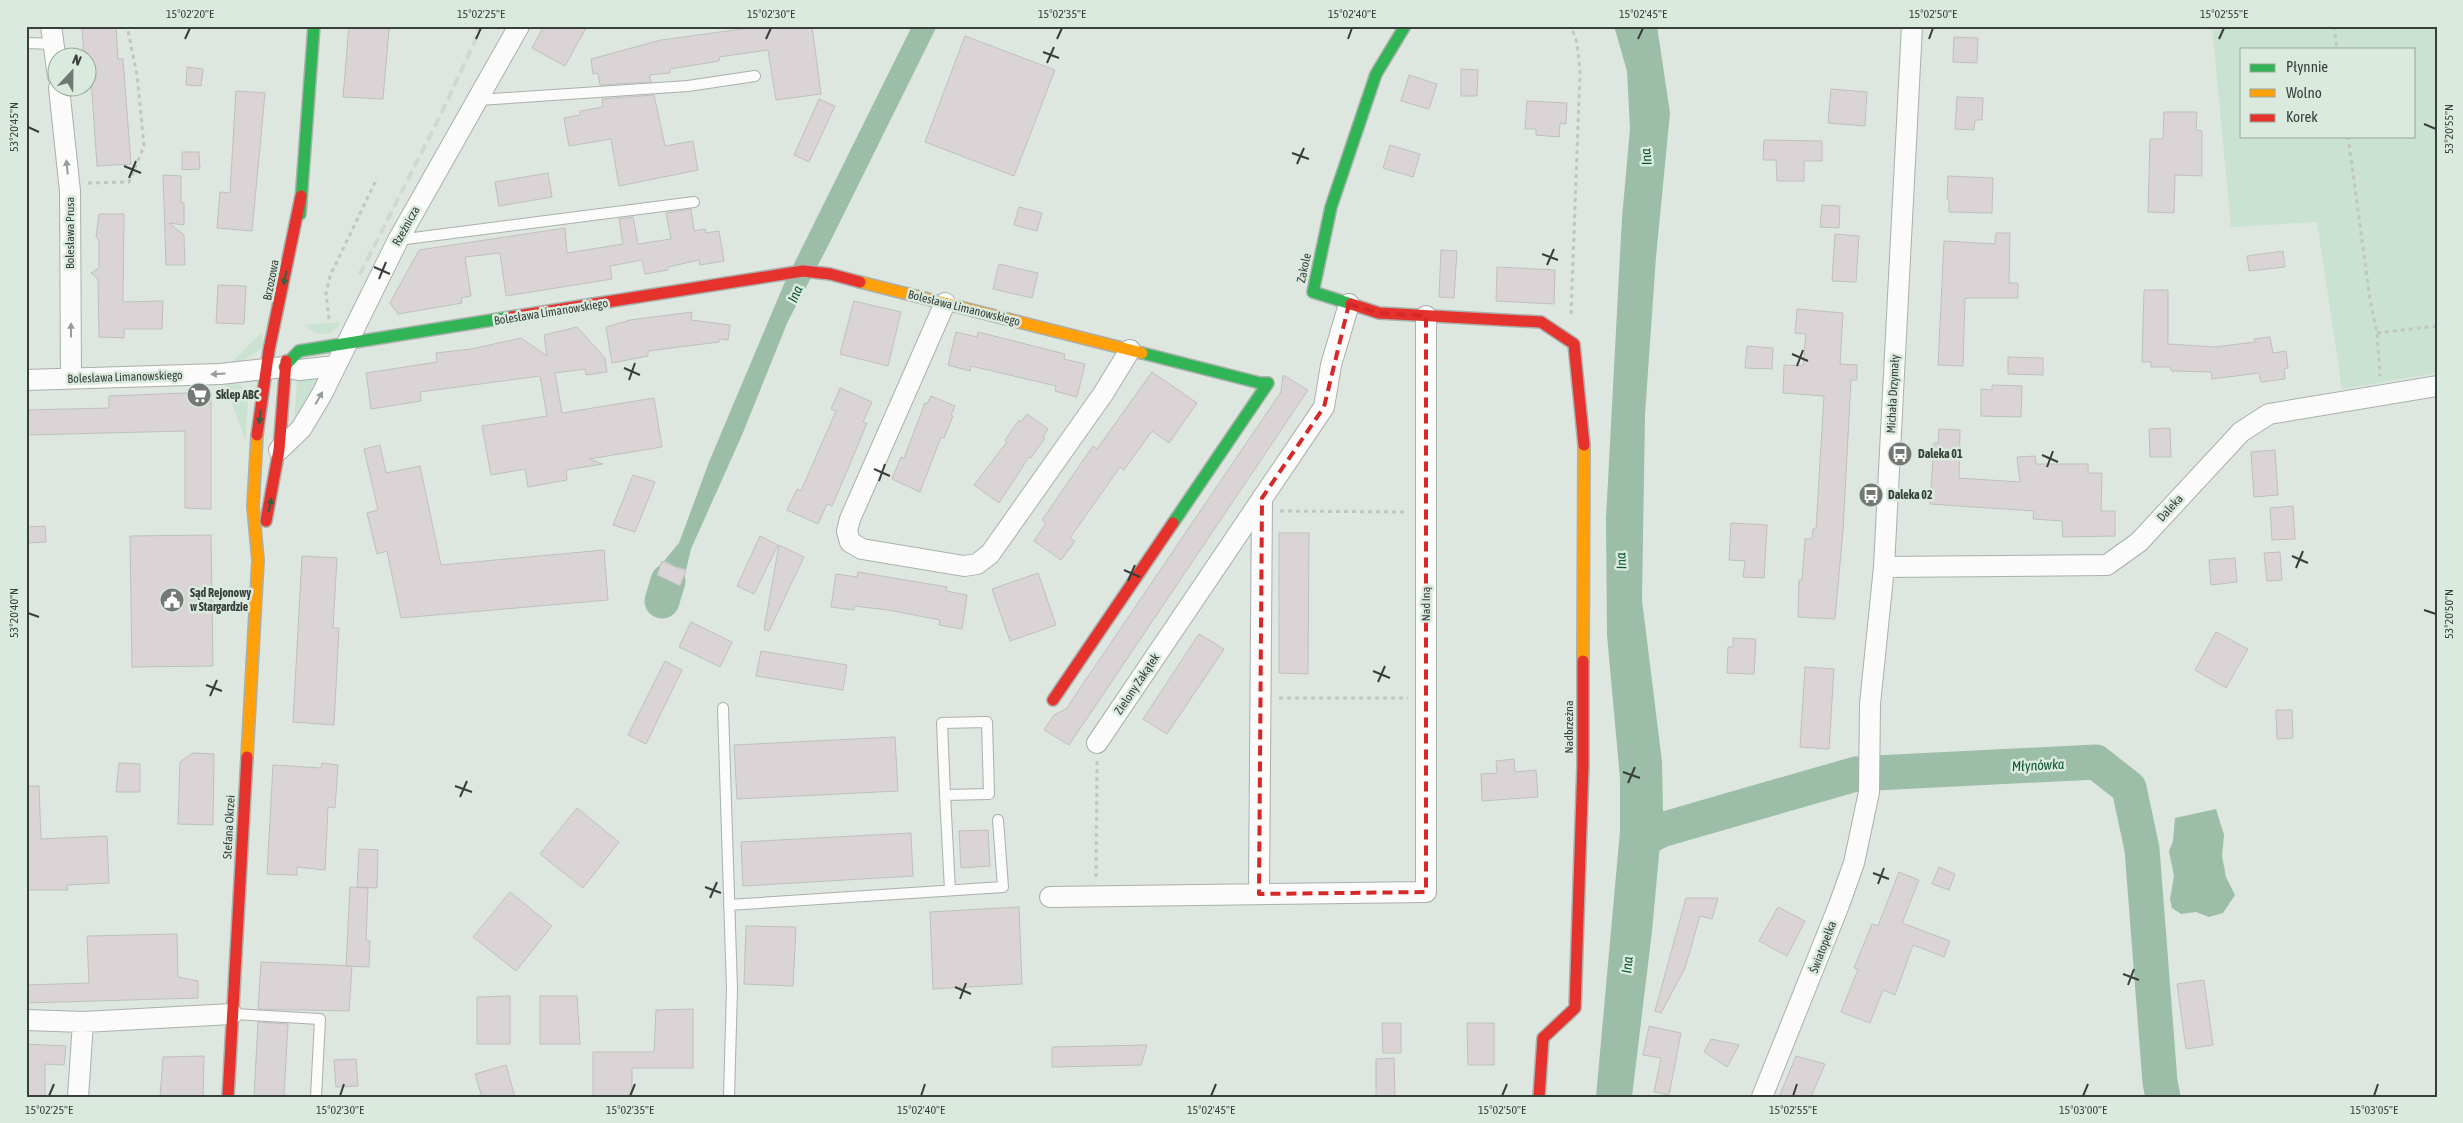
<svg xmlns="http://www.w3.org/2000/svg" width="2463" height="1123" viewBox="0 0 2463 1123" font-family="'Asap Condensed',sans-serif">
  <rect width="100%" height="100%" fill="#dee6e0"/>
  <!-- green -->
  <path fill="#c9e2d1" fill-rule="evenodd" d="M2212,26H2437V373L2342,389L2317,222L2231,227ZM2242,49H2414V136H2242Z
    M341,322C332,337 317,338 305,325Z
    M262,332L264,347L233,367H227Z
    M314,378L317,379L318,383L294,426L297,381Z
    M227,380L239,384L248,393L246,441L227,391Z"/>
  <!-- water -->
  <path fill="#9cbda7" d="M912,26H937L828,246L788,321L742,435L691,549L686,570L664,561L679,543L709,462L784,284Z
    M1614,26H1657L1670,113L1656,257L1645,414L1642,600L1662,762L1663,812L1652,931L1632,1097H1596L1620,831V778L1607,635L1606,518L1622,218L1630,129L1627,71Z
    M2216,809L2224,835L2222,856L2226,877L2235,895L2223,913L2209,917L2196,912L2181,914L2172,908L2170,899L2174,876L2169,851L2173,841L2175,818Z"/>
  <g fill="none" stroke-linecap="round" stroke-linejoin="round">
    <!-- river -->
    <path stroke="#9cbda7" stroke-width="35" d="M662,601L668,581
      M1638,842L1661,830L1856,774L2096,762L2129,788L2142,849L2160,1082L2163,1097"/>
  </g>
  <!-- building -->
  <path fill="#dad4d7" stroke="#bfc0be" d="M82,26H116L118,59H123L131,164L97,166L90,63H88V58H84Z
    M349,26L389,29L383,99L343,97Z
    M544,26H587L565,66L532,48Z
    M764,26H812L821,94L776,100L768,50L719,57V61L670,69V73L649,75L651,82L600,85L598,73L593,74L591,59L661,40Z
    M965,36L1055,70L1014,176L925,142Z
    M1954,37L1978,38L1977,63L1953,62Z
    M187,67L203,69L201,86L186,85Z
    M1461,69L1478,70L1477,96H1461Z
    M1409,75L1437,84L1429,109L1401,101Z
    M1831,89L1867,92L1865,126L1828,123Z
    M236,91L265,93L252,231L217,228L220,192L230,193Z
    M654,95L665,146L693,141L698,170L619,186L611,139L569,146L564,118L580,115V111L603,107L602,99Z
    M1957,97L1983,98L1982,120H1975L1974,130L1955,129Z
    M819,99L835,106L809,162L794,155Z
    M1527,101L1567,103L1566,124L1560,123L1559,137L1536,135V129H1525Z
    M2164,112H2197L2196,130L2202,131V176L2175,175L2174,213L2148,212L2150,139H2163Z
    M1764,140L1822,141V161H1804V181H1777L1776,160H1763Z
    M1390,145L1420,154L1413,177L1383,168Z
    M182,152H199L200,169L182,170Z
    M548,173L552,197L499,206L495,182Z
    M163,175L181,176V203H184V225L169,223L184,235L185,265H166Z
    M1948,176L1993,178L1992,213L1949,212V200L1947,199Z
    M1822,205L1840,206L1839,228L1820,227Z
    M1019,207L1042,213L1037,231L1014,225Z
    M691,209L694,231L705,229L706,233L719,231L724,261L700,265L699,260L668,267V270L645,274L642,260L610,266L612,279L506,296L500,253L465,257L471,296L461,298L462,303L398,314L390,303L419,250L565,228L567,253L623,244L619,219L633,217L638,244L671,239L666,213Z
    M99,214H124L123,302L163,301L162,329H124V338L99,337L98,279L91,273L99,268V240L96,237Z
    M1996,233H2010L2009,283H2018V298H1965L1963,366L1938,365L1944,241L1995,244Z
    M1835,234L1859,236L1856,282L1832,281Z
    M1441,250L1457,251L1454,298L1439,297Z
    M2283,251L2285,267L2249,271L2247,256Z
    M999,264L1038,273L1032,298L993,289Z
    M1497,267L1555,270L1554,304L1496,301Z
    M218,285L246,286L244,324L216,323Z
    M2144,290H2168V344L2215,347L2255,342L2254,339L2270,337L2273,353L2286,351L2288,368L2284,369L2285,379L2261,382L2259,373L2212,379L2211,372L2172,371L2169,367H2151V362H2142Z
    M854,301L901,312L888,366L840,354Z
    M1797,309L1843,313L1840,364L1857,365V380H1851L1843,530L1835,619L1798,617L1799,580H1802L1805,539H1812L1813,529H1816L1824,396L1783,393L1784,365L1803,366L1806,334L1795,333Z
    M692,312L691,320L730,325L728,340L719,339V342L648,351V356L612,363L606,327L630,320Z
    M577,327L605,358L607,372L586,375L585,369L555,373L562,413L654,398L662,447L589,459L603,464L566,470L567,480L528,487L525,469L491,475L482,426L547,416L540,376L420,392L421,401L371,409L366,373L437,362L436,353L471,349L521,338L547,356L544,335Z
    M956,332L977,337L978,332L1065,354L1064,359L1085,364L1077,397L1055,391L1056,386L971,366L970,371L948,365Z
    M1747,346L1773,348L1772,369L1745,368Z
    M2008,357L2043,358V375L2008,374Z
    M1152,372L1197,403L1169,443L1152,431L1124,470L1120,467L1070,538L1075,541L1061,560L1034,541L1046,523L1042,520L1093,446L1097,449Z
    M1283,375L1308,390L1069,745L1044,730L1054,715L1066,709L1281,392Z
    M1992,385L2022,386L2021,417L1981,416V389L1992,390Z
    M840,388L872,402L863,422L867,423L847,471L832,506L827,504L818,524L787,510L797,489L801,491L836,411L831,409Z
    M211,392V509L185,508V431L26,435V410L109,408V396Z
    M931,396L955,406L951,415L953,416L944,438L941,437L920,492L892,479L901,457L904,458L925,403L927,404Z
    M1027,414L1048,429L1043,437L1045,438L1031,458L1029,457L999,503L974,485L1007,442L1005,440L1019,420L1021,422Z
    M2170,428L2171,457H2150L2149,429Z
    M1939,429L1960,430L1959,478L2020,482L2017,457L2035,456L2036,464H2088V473H2102L2101,511H2115V536L2063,537L2062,521L2033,519L2034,511L1930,504L1934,443H1938Z
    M380,445L386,473L420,466L441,565L604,550L608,600L401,618L387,551L377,554L367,513L378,510L364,449Z
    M2275,450L2278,495L2254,497L2251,452Z
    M633,475L655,482L635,532L613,525Z
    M2293,506L2295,539L2272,540L2270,508Z
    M1731,523L1767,525L1764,578L1743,577L1745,561L1729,560Z
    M45,526L46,542L26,543V527Z
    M1279,533H1309L1308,674L1279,673Z
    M211,535L213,666L132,667L130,536Z
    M760,536L778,545L754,594L737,586Z
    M779,545L804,557L769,631L764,629Z
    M2280,552L2282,580L2267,581L2264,553Z
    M302,556L337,558L333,628H339L334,725L293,722Z
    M2235,558L2237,582L2211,585L2209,560Z
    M662,561L686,571L680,586L657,575Z
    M858,572L947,587L946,591L967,595L962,629L939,625L940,620L888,610L854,606V610L831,607L836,574L857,577Z
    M1038,573L1056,625L1010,641L992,589Z
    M691,622L732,642L720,667L679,647Z
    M2216,632L2248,649L2226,688L2195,670Z
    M1199,634L1224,649L1167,734L1143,719Z
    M1733,638L1756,639L1754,674L1727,673L1728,647H1733Z
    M761,651L847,665L843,690L756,676Z
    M665,661L682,670L646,744L628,735Z
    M1805,667L1834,669L1829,749L1800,747Z
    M2276,710H2292L2293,738L2277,739Z
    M895,737L898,791L737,799L734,745Z
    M193,753L214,754L213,825L178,824L180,762Z
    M1514,759L1515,772L1536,770L1538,797L1482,801L1481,774L1497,773L1496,761Z
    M119,763L140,764V792H116Z
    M322,763L338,765L335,808L328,807L325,870L297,867V875L267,874L273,765L321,768Z
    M26,786H39L41,839L107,836L109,883L67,885L68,890H26Z
    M577,808L619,842L583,888L540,854Z
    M988,830L990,866L961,868L959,831Z
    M911,833L913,876L743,886L741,842Z
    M359,849L378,850L377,888L357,887Z
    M1939,867L1955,874L1949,890L1932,884Z
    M1899,872L1919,880L1902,923L1950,941L1944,957L1913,945L1895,995L1883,990L1870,1023L1841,1012L1858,969L1854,968L1872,924L1878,926Z
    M350,887L368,888L366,940L370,941L369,967L346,966Z
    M510,892L552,926L516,971L473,937Z
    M1686,898H1718L1712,919L1700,916L1685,968L1661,1013L1655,1011Z
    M1019,907L1022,984L933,989L930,912Z
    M1778,907L1805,921L1787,956L1759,941Z
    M746,926L796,927L793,986L744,984Z
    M177,934L178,977L198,981V998L26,1003V985L89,983L87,936Z
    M261,962L352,966L349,1011L258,1009Z
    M2204,980L2213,1045L2186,1049L2177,984Z
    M510,996V1044H477V997Z
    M540,996H577L580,1044H540Z
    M693,1009V1068H632V1097H593V1052H654L656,1010Z
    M258,1022L288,1024L284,1097H254Z
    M1382,1023H1401V1053H1383Z
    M1467,1023H1494V1065H1468Z
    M1649,1026L1681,1033L1669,1095L1654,1092L1661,1058L1643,1055Z
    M1711,1039L1739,1045L1727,1067L1704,1052Z
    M26,1044L66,1046L64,1065L45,1064V1097H26Z
    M1147,1045L1141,1065L1052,1067V1047Z
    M204,1056L203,1097H160L163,1057Z
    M1796,1056L1825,1064L1811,1097H1779Z
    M1394,1058L1395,1097H1376V1059Z
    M356,1059L358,1086L336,1087L334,1060Z
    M506,1065L515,1097H482L475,1074Z"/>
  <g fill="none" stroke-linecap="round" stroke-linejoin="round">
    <defs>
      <path id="lane" d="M26,43L54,44
        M478,100L688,86L755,76
        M398,240L694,202
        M723,708L732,989L729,1097
        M945,795L942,723L987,722L989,794L945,795L950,890
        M729,905L1003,887L998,820
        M234,1014L320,1019L316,1097"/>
      <path id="street" d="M51,26L58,76
        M59,88L70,191L71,378
        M945,303L850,519L847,531L850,542L862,549L964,566L977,564L990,554L1103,394L1130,350
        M26,380L220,374L284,367L299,370L335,366
        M279,450L301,429L322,394L398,240L519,26
        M1884,567L2107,565L2139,542L2241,432L2269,414L2437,386
        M1097,743L1324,407L1331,365L1349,304
        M1259,894L1262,498
        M1050,897L1426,892V316
        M26,1020L83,1022L232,1014
        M78,1097L83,1022
        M1762,1097L1839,905L1854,863L1869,792L1870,704L1884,567L1912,26"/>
      <path id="fast" d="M300,214L314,26
        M1351,304L1313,292L1331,207L1376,74L1405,26
        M1142,353L1260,383H1268L1173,523
        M284,367L299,351L511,317"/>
      <path id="slow" d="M860,282L1142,353
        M1583,661L1584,445
        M247,757L258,560L253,507L257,435"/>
      <path id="jam" d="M1351,304L1379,313L1541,322L1574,344L1584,445
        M511,317L803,271L830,274L860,282
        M257,435L269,350L301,196
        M266,521L279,450L286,361
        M1053,700L1173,523
        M228,1097L247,757
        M1539,1097L1543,1038L1575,1008L1583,764V661"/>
    </defs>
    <!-- lane casing -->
    <use href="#lane" stroke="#aab0ab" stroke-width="12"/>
    <!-- street casing -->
    <use href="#street" stroke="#aab0ab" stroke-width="22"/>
    <!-- fast casing -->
    <use href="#fast" stroke="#aab0ab" stroke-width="14"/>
    <!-- slow casing -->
    <use href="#slow" stroke="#aab0ab" stroke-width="14"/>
    <!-- jam casing -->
    <use href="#jam" stroke="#aab0ab" stroke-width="14"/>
    <!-- path -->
    <path stroke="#c2c5c3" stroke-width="3" stroke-dasharray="4 4" stroke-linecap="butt" d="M2334,26L2337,49
      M2348,136L2370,300L2377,333L2380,376
      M88,183L129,182L144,146L137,75L127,26
      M1571,314L1580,72L1577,43L1571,26
      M329,319L326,293L330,276L377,178
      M2377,333L2437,326
      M1280,511L1407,512
      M1279,698H1408
      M1096,877L1097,761"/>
    <!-- lane -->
    <use href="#lane" stroke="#fafbfa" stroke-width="10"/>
    <!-- street -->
    <use href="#street" stroke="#fafbfa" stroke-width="20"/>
    <!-- fast -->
    <use href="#fast" stroke="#30b455" stroke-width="11"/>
    <!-- slow -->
    <use href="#slow" stroke="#ff9f0a" stroke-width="11"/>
    <!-- jam -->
    <use href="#jam" stroke="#e5322d" stroke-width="11"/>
    <!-- rail -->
    <path stroke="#d4d6d4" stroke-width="4" stroke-dasharray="10 5" stroke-linecap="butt" d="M360,274L442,112L475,41L479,26"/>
  </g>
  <!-- one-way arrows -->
  <defs><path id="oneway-solid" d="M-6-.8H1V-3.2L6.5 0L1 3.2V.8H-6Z" transform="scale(1.25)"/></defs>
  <g fill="#999d9a">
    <use href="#oneway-solid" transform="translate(67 167) rotate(-96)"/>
    <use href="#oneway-solid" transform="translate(71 330) rotate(-90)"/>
    <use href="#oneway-solid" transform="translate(218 374) rotate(177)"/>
    <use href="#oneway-solid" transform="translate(319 398) rotate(-61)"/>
  </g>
  <g fill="#366242">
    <use href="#oneway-solid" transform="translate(285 278) rotate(101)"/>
    <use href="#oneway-solid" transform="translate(260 417) rotate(97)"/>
    <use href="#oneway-solid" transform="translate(270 505) rotate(-78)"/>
  </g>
  <!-- marked area -->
  <path fill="none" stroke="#d62828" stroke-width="4" stroke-dasharray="10 6" stroke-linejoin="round" d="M1349,304L1379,313L1426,316V892L1259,894L1262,498L1324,407Z"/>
  <!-- ticks -->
  <path fill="none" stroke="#383f3a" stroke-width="2" d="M185,39L190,28M476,39L481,28M766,39L771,28M1057,39L1062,28M1348,39L1352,28M1638,39L1643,28M1929,39L1933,28M2219,39L2224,28M1043,52L1059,58M1047,63L1054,47M2424,124L2436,129M28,127L39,132M1292,153L1309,159M1297,164L1304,148M124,166L141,173M129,178L136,161M1542,254L1558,260M1547,265L1554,249M374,267L390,274M379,279L386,262M1792,354L1808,361M1797,366L1803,350M624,368L640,375M629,380L635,363M2042,455L2058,462M2047,467L2053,451M874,469L890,476M879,481L885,464M2292,556L2308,563M2296,568L2303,551M1124,570L1140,577M1128,581L1135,565M2424,610L2436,614M28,613L39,617M1373,671L1390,678M1378,682L1385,666M206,685L222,691M210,696L217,680M1623,772L1640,778M1628,783L1635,767M455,786L472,792M460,797L467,781M1873,873L1889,879M1878,884L1884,868M705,887L721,893M710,898L717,882M2123,974L2139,980M2128,985L2134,969M955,987L971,994M960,999L966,983M49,1096L54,1084M340,1096L344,1084M630,1096L635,1084M921,1096L925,1084M1211,1096L1216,1084M1502,1096L1507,1084M1793,1096L1797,1084M2083,1096L2088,1084M2374,1096L2378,1084"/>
  <!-- icons -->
  <defs>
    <symbol id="supermarket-disc" viewBox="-11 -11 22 22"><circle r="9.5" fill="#727974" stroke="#daeade"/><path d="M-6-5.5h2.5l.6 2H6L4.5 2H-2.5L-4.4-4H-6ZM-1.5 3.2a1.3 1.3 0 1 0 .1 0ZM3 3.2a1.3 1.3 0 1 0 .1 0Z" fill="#fff"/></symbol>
    <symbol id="bus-disc" viewBox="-11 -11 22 22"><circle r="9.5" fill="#727974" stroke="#daeade"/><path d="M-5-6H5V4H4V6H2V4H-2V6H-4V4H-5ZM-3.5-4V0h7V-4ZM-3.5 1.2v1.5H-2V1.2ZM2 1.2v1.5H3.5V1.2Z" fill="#fff"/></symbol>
    <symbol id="civic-disc" viewBox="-11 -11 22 22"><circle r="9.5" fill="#727974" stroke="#daeade"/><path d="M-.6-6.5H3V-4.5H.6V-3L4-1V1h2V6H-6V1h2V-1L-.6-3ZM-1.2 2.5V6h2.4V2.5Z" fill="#fff"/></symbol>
  </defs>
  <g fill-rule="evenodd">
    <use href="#supermarket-disc" x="185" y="381" width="28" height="28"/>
    <use href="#bus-disc" x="1886" y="440" width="28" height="28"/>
    <use href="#bus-disc" x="1857" y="481" width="28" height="28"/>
    <use href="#civic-disc" x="158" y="586" width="28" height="28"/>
  </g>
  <g text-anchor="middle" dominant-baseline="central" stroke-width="5" stroke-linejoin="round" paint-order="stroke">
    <!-- street labels -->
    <g font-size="12" fill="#383f3a" stroke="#daeade">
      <text transform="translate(406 226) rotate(-61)">Rzeźnicza</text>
      <text transform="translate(70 233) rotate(-90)">Bolesława Prusa</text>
      <text transform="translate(1304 268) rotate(-78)">Zakole</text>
      <text transform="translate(271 280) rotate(-79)">Brzozowa</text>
      <text transform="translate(964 308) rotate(14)">Bolesława Limanowskiego</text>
      <text transform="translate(551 312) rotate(-9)">Bolesława Limanowskiego</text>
      <text transform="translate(125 377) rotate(-2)">Bolesława Limanowskiego</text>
      <text transform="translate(1893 394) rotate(-87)">Michała Drzymały</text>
      <text transform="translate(2170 508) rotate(-47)">Daleka</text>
      <text transform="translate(1426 604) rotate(-90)">Nad Iną</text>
      <text transform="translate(1137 684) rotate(-56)">Zielony Zakątek</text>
      <text transform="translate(1569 727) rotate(-90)">Nadbrzeżna</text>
      <text transform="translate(229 827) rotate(-87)">Stefana Okrzei</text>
      <text transform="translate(1823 947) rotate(-69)">Światopełka</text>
    </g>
    <!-- poi labels -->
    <g font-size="12" font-weight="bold" fill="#383f3a" stroke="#daeade" text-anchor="start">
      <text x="216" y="395">Sklep ABC</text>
      <text x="1918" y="454">Daleka 01</text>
      <text x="1888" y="495">Daleka 02</text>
      <text x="190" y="593">Sąd Rejonowy<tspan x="190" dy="14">w Stargardzie</tspan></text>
    </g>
    <!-- water labels -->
    <g font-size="14" font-style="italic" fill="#0b5631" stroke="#daeade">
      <text transform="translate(1646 157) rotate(-96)">Ina</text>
      <text transform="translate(795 294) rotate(-66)">Ina</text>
      <text transform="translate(1621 561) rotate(-94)">Ina</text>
      <text transform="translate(2038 765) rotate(-3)">Młynówka</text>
      <text transform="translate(1627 965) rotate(-85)">Ina</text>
    </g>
  </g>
  <!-- border -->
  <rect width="2463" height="1123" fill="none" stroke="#daeade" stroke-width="55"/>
  <!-- legend -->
  <rect x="2240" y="48" width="175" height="90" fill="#daeade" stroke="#99a69c"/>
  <rect x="2250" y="64" width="25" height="8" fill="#30b455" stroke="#99a69c"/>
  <text x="2286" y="72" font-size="15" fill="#383f3a">Płynnie</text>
  <rect x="2250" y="89" width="25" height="8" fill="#ff9f0a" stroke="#99a69c"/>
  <text x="2286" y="98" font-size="15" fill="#383f3a">Wolno</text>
  <rect x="2250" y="114" width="25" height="8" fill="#e5322d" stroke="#99a69c"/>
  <text x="2286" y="122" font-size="15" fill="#383f3a">Korek</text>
  <!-- north arrow -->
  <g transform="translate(72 72) rotate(22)"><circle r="24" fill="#daeade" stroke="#99a69c"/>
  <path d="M0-4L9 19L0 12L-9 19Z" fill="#727974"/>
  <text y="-8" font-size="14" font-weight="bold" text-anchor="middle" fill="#383f3a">N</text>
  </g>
  <rect x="28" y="28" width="2408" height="1068" fill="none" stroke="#383f3a" stroke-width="2"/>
  <g font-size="12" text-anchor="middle" fill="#383f3a">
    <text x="190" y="18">15°02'20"E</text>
    <text x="481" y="18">15°02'25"E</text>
    <text x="771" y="18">15°02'30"E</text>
    <text x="1062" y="18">15°02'35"E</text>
    <text x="1352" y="18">15°02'40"E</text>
    <text x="1643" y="18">15°02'45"E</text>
    <text x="1933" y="18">15°02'50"E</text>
    <text x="2224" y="18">15°02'55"E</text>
    <text transform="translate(14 127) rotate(-90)" y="4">53°20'45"N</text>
    <text transform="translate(2449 129) rotate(-90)" y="4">53°20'55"N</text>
    <text transform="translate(14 613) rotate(-90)" y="4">53°20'40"N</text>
    <text transform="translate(2449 614) rotate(-90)" y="4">53°20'50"N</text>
    <text x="49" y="1114">15°02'25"E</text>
    <text x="340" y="1114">15°02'30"E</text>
    <text x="630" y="1114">15°02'35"E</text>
    <text x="921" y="1114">15°02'40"E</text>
    <text x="1211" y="1114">15°02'45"E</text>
    <text x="1502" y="1114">15°02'50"E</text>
    <text x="1793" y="1114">15°02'55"E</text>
    <text x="2083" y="1114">15°03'00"E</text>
    <text x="2374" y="1114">15°03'05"E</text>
  </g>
</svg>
